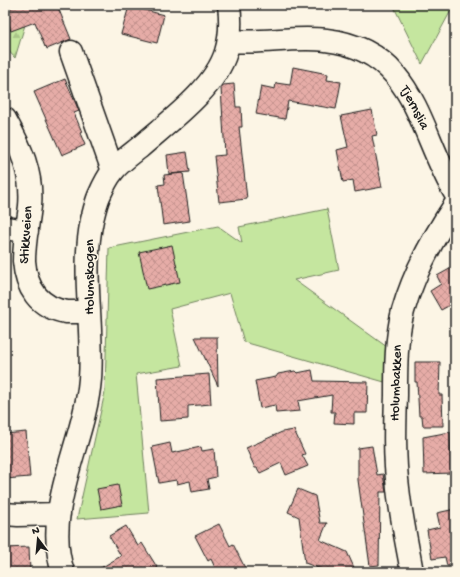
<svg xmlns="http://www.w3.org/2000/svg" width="460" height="577" viewBox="0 0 460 577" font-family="'Gochi Hand',sans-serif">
  <defs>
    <pattern id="forest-firs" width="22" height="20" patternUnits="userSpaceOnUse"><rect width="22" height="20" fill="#c5e69f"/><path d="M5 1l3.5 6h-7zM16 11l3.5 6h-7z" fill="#a9c588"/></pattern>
    <pattern id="building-cross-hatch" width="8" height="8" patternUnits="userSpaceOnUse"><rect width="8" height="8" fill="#e6aca7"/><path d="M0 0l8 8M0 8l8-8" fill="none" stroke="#c5938f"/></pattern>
  </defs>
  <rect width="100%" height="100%" fill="#fcf5e5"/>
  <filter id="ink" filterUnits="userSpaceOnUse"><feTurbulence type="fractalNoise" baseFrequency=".025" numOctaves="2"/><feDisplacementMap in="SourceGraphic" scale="8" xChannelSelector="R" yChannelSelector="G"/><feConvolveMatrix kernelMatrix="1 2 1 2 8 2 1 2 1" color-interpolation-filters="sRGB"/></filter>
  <g filter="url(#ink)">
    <!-- grass -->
    <path fill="#c5e69f" stroke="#70815e" d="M393,5H454L422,64Z
      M327,209L339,270L294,280L387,347L388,383L244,342L230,293L170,309L182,366L136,374L149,513L77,519L105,392L109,248L218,226L242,243L239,227Z"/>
    <!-- forest -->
    <path fill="url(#forest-firs)" stroke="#70815e" d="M5,5H31L15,58L5,47Z"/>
    <!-- building -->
    <path fill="url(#building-cross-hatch)" stroke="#1c1c1c" d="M20,5H57L71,39L47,49L46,46L45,47L35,22L11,31L5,15V10Z
      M129,6L164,15L157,43L121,34Z
      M293,67L328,74L327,80L341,82L336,109L288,101L285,119L256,114L261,86L275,89L276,83L290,85Z
      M65,79L79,111L74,113L82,132L80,133L85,145L62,155L34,92Z
      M234,84L236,107H241L242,127H239L247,199L219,202L214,156L225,155L221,88L223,85Z
      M372,110L377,135L372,136L382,187L355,192L353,180L343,182L337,150L348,147L341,116Z
      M187,152L190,172L169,174L167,155Z
      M183,173L190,221L163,225L158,185L165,184L164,175Z
      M172,245L180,282L147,289L139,252Z
      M455,266V309L452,304L441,310L430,291L441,284L437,276Z
      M195,337H217L218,386Z
      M415,362H440L439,395H442L443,426H423L422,416H419L417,382H415Z
      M312,370L314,381L368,382L367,413H354V424L334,423L335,412H331L332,395L298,401L300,411L276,413L275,405L260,408L255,381L276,377L278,374L295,371L297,373Z
      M209,374L211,404L188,406V419L160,421L157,378Z
      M294,430L305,454L302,455L308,466L286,475L281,463L260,473L257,468H255L246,448L282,432Z
      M26,432L30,477L5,479V434Z
      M450,432L451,473L424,474L423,437Z
      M170,443L172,453L201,447L202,451L214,449L216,477L207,479L209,489L192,492L190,481L177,484L176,480L159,483L152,447Z
      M372,446L377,475L383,474L386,492H380L379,565L370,566L358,480V448Z
      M118,485L122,505L101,509L97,489Z
      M298,489L315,496L320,523H327L320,540L347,552L356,572H329L305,563L299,517L288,512Z
      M455,509V565L447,566L445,557L432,559L427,530L440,527L437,513Z
      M219,524L230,546L233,544L247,572H217L211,559L208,561L195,536Z
      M126,526L138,546L142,543L160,572H94L121,556L109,536Z
      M29,547L30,572H5V548Z"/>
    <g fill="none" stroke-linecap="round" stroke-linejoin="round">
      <defs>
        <path id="minor" d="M229,41C262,44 294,36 326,40C415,50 418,130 455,193
          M71,52L113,171
          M5,119C20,146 33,173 30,206C28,224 24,242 24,261C26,287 38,308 67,312C74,312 82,312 89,312
          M5,228L27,231
          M5,514L18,515L59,514
          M63,572C42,509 85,442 90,379C94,326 81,272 92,220C94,212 96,203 99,196C103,187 107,178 113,171C120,162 130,155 139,148C167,123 215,89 226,52C231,36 231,21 229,5
          M412,572C407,544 401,517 398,488C394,457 395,426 396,395C396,367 396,338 403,311C414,272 433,238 455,205"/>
      </defs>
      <!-- minor casing -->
      <use href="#minor" stroke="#1c1c1c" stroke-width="25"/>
      <!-- minor -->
      <use href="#minor" stroke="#fcf5e5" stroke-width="22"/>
    </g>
  </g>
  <g text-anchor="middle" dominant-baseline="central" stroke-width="3.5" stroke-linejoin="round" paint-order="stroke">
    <!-- street labels -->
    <g font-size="14" fill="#1c1c1c" stroke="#fcf5e5">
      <text transform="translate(414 108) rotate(63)">Tjernslia</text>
      <text transform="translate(27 235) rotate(-86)">Stikkveien</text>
      <text transform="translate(90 277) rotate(-90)">Holumskogen</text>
      <text transform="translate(397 383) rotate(-88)">Holumbakken</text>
    </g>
  </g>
  <!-- margin -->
  <rect width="460" height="577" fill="none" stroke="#fcf5e5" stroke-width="20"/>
  <rect x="10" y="10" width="440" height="557" fill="none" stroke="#1c1c1c" stroke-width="1.5" filter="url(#ink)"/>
  <!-- north arrow -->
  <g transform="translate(38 539) rotate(344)" stroke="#fcf5e5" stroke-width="3" paint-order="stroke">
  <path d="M0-3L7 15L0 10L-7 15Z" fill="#1c1c1c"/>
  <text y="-6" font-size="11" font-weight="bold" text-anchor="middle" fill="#1c1c1c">N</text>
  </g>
</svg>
